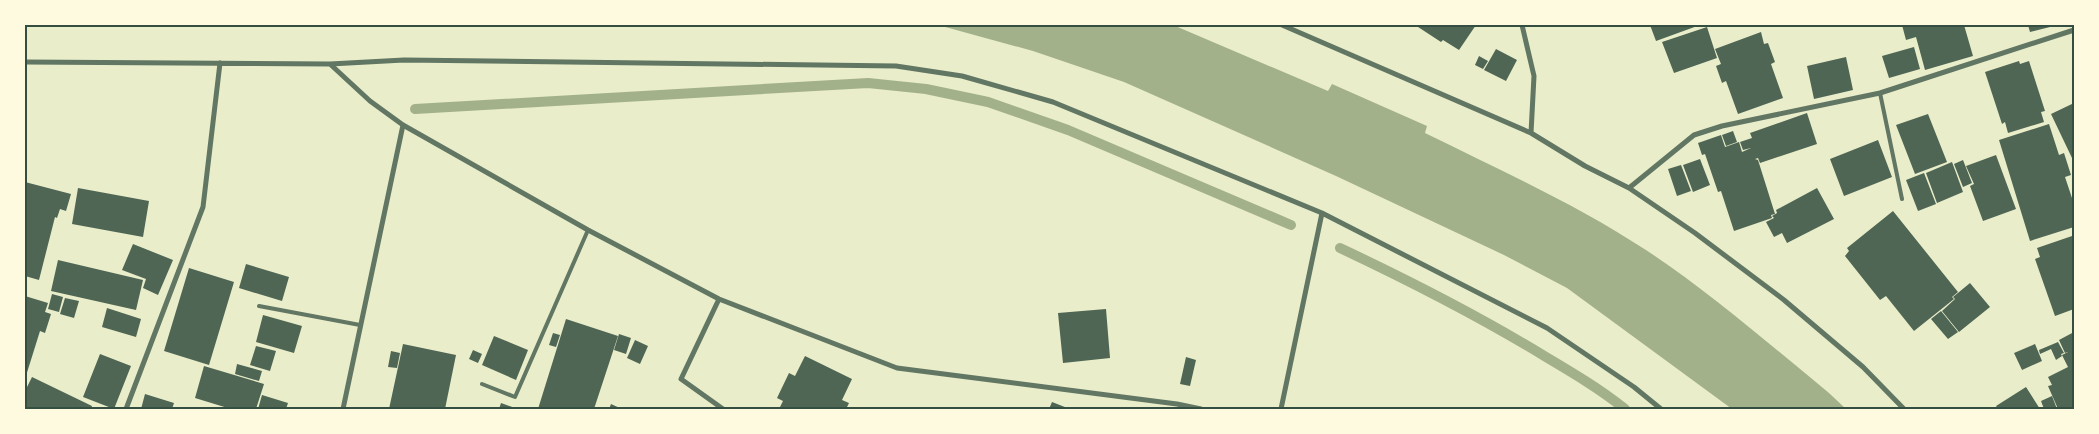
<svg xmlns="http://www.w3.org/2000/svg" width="2099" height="434" viewBox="0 0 2099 434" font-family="'Work Sans',sans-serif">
  <rect width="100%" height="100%" fill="#e9edc9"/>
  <!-- water -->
  <path fill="#a3b18a" d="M938,25H1173L1328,91L1332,84L1427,126L1425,133C1500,170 1576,204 1646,250C1711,293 1769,344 1829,393L1846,409H1732L1567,288L1504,255L1336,176L1124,82L1033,51Z"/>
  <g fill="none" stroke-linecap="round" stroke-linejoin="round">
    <!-- stream -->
    <path stroke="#a3b18a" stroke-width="10" d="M415,109L868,83L926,89L988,102L1068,130L1291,225
      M1340,248C1410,281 1479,316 1546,357C1573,373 1600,389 1625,409"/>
  </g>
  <!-- building -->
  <path fill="#4f6655" d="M1415,25H1476L1459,50L1443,40L1441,42Z
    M1650,25H1700L1656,41Z
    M1902,25H1964L1973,56L1925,70L1916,37L1906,40Z
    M2028,25H2053L2054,26L2030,32Z
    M1707,27L1717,58L1674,73L1662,42Z
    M1761,32L1764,44L1768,43L1775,62L1771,64L1783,98L1738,114L1726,81L1722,83L1716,66L1721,64L1715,49Z
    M1914,47L1920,69L1889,78L1882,56Z
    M1496,49L1517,60L1506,81L1484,70Z
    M1479,56L1488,61L1483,69L1475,65Z
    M1846,57L1853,90L1814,99L1807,66Z
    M2019,61L2020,64L2029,61L2045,111L2041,112L2044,122L2008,133L2005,122L2002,124L1985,72Z
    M2074,103V157L2072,158L2051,114Z
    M1807,113L1817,144L1760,163L1758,158L1755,159L1758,160L1775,214L1771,215L1772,218L1734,231L1721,191L1718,192L1705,154L1702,155L1698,143L1721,135L1725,147L1739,142L1742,152L1751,148L1743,150L1740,142L1752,138L1750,133Z
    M1928,114L1947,162L1915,174L1896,125Z
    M2049,124L2059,155L2064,153L2071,175L2065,177L2074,204V227L2030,241L1999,140Z
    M1733,131L1737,142L1726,146L1722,135Z
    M1878,140L1892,177L1844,196L1830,159Z
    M1996,155L2016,209L1983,221L1970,186L1974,184L1966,166Z
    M1700,159L1710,185L1693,192L1683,165Z
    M1963,160L1972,183L1963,187L1954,164Z
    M1952,162L1963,192L1937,203L1926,173Z
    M1681,165L1691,191L1677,196L1668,169Z
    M1924,173L1936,204L1918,211L1906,180Z
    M25,182L71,194L66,211L60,209L57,218L55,217L39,280L25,276Z
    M78,188L149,201L143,237L72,224Z
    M1817,188L1834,219L1787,243L1782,233L1774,237L1766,222L1774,218L1772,216L1777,213L1776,210Z
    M1893,211L1958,292L1952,297L1954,299L1914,331L1886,296L1880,300L1845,256L1849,251L1847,248Z
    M2072,236L2074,240V309L2055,316L2035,259L2040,257L2037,248Z
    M133,244L173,260L158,295L143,288L146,279L122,270Z
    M58,260L143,280L136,310L51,291Z
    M246,264L289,277L282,301L239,288Z
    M189,268L234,282L209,365L164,351Z
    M1970,283L1990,307L1959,332L1942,311L1955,299L1953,297Z
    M52,294L63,297L59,312L48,309Z
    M25,296L48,303L45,312L51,314L45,333L40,331L25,379Z
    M65,298L79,301L74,318L60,314Z
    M107,308L141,319L136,337L102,327Z
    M1106,309L1110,358L1063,363L1058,313Z
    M1941,311L1958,332L1948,339L1931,319Z
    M263,315L302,326L294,353L256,342Z
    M566,319L618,336L594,409H538Z
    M2074,332V409H2058L2048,386L2052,385L2048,377L2068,367L2062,355L2068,352L2065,353L2059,340Z
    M553,333L560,335L556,347L549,345Z
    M619,334L631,338L626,354L614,350Z
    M494,336L528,350L516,380L482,365Z
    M635,340L648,346L640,364L627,358Z
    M2058,342L2064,353L2061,354L2062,356L2056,360L2051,349L2040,354L2039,350Z
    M403,344L456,355L445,409H389Z
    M2035,344L2042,361L2022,370L2014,353Z
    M256,346L276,351L270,371L250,365Z
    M473,350L482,354L478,363L469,359Z
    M391,351L400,353L397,368L388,367Z
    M100,354L131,366L114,409L83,397Z
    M805,356L852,379L842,400L849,403L846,409H779L783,401L777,398L789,373L795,376Z
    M1186,357L1196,360L1190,386L1180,384Z
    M237,364L262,371L259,381L235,374Z
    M204,366L264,384L256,409H231L195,398Z
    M32,377L92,406L91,409H25V391Z
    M2026,387L2040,409H1998L1996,406Z
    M145,394L174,403L172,409H141Z
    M262,395L288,403L286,409H258Z
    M2052,396L2057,409H2044L2041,401Z
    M1052,402L1070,409H1049Z
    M501,403L518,409H499Z
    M611,404L622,409H609Z"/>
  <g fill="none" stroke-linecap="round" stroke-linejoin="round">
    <!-- service -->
    <path stroke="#617663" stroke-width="4" d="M1880,93L1902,199
      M259,306L360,325
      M482,384L515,397L588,230"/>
    <!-- minor -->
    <path stroke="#617663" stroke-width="5" d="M1282,25L1531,133L1585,166L1629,188L1695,233L1784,300L1863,367L1904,409
      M1522,25L1534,76L1531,133
      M25,62L330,64L370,101L403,125L588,230L719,299L897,368L1177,404L1201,409
      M330,64L404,60L896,66L962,76L1053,102L1322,213L1547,328L1634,387L1661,409
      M1629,188L1694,135L1722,126L1880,93L2074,30
      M719,299L681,379L723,409
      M126,409L203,207L220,63
      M343,409L403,125
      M1281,409L1322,213"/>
  </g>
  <!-- border -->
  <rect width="2099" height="434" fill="none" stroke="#fefae0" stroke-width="52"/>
  <rect x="26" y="26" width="2047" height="382" fill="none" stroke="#344e41" stroke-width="2"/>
</svg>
